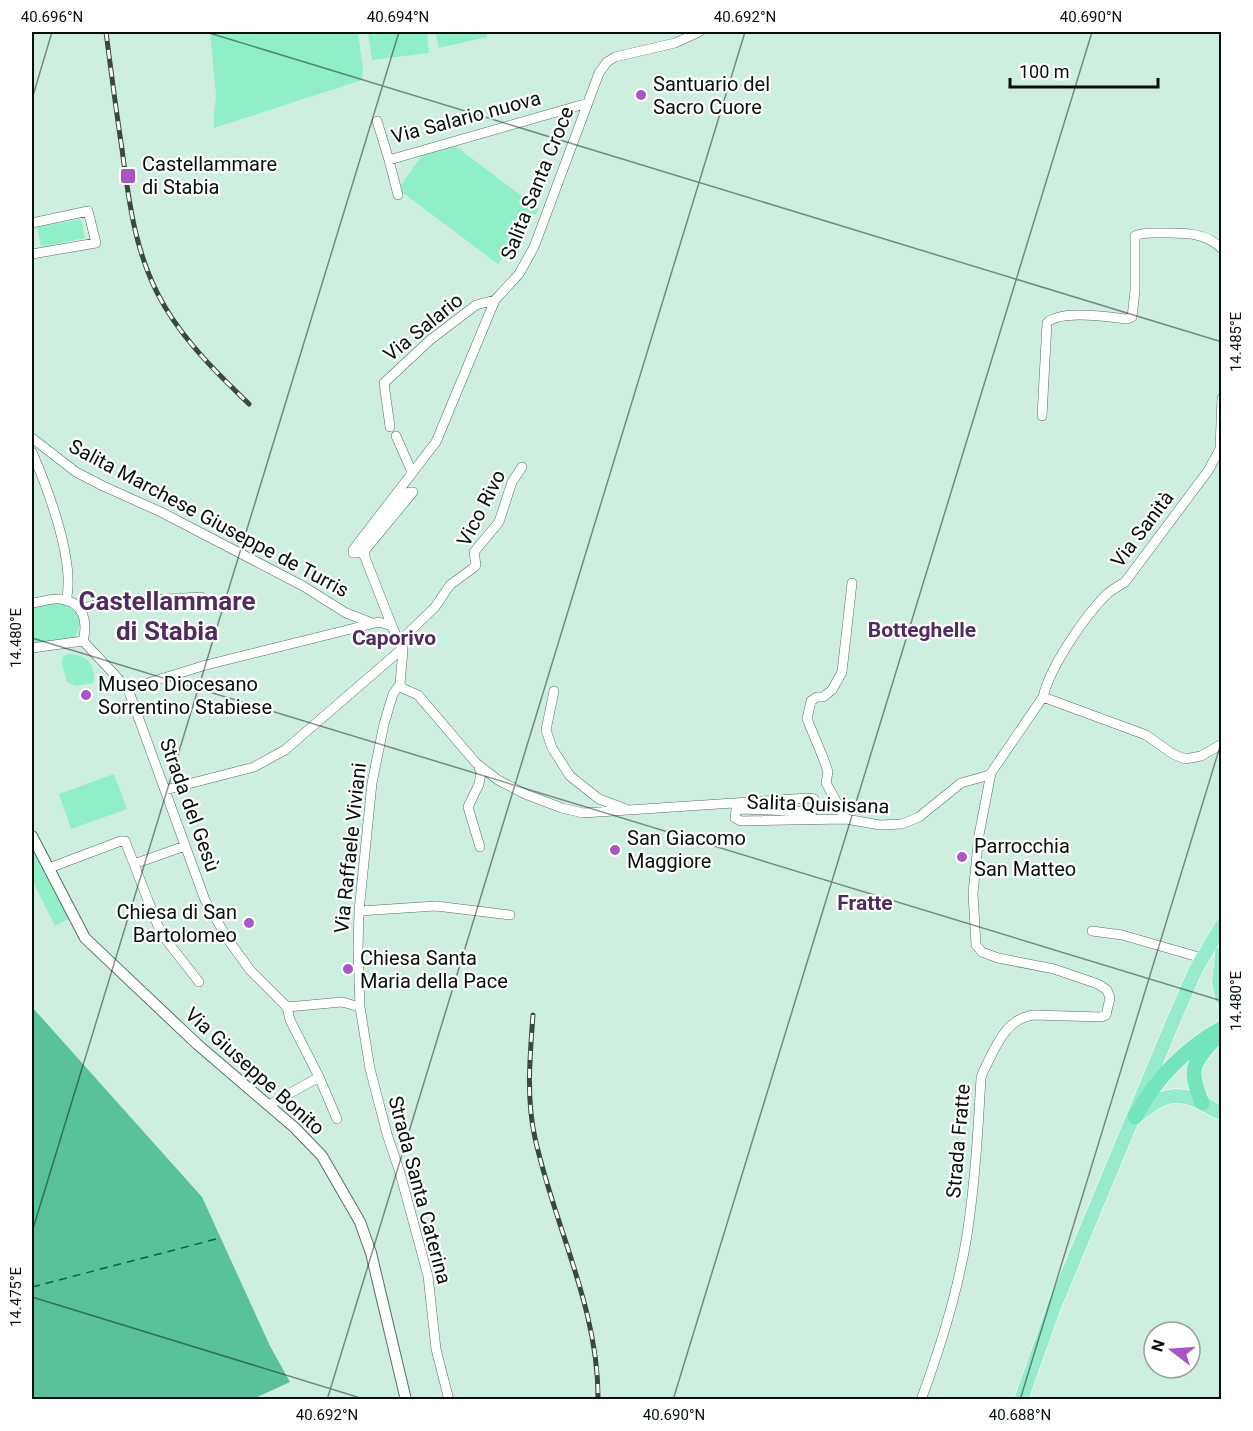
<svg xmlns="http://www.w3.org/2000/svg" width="1253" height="1431" viewBox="0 0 1253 1431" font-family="Roboto,sans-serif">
  <rect width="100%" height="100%" fill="#ceefe0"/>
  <!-- green -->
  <path fill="#91efc8" d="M210,32H358L363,71L362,80L214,128V113L216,95Z
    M368,32H427L429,53L372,60Z
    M435,32H486L487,37L439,48Z
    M454,145L539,209L498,264L398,189L423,154Z
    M81,219L85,238L41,247L37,227Z
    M61,602L75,607C80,622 82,624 74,639L32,643V606Z
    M69,654C87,655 97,664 93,683L76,686L67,682L62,664L63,656Z
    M114,774L127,809L71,829L59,794Z
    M32,843L70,918L55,926L32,880Z"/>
  <!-- water -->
  <path fill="#59c29a" d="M32,1007L202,1197L270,1346L290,1382L253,1399H32Z"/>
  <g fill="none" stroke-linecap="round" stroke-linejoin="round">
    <!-- ferry -->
    <path stroke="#0a6046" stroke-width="1.5" stroke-dasharray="8 6" stroke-linecap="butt" d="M32,1287L220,1238"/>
    <defs>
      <path id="minor" d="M377,121L389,160L588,103
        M389,160L398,195
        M32,223L88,211L96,243L32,254
        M1042,416L1047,323C1060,309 1109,317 1127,319L1132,317L1135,291V236C1142,232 1151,233 1159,233C1181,233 1205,231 1222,249
        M390,427L384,383L430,340L476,305L495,300
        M396,436L412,472
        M32,438L76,472L103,486L161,512L303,586L346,613L372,623
        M32,452C48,489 76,563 66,601
        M32,603C41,602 52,598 61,599C84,602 88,622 83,641L32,648
        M80,609L102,603L201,597
        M392,626L364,555L366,549L413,492H409L358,553H353V550L436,442L495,300L519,274L534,247L599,73L607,62L615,57L675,43L699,32
        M83,641L128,689L205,900L227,938L250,970L287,1007
        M400,641L435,607L450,585L473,568L476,565L474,552L499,522L512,482L522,467
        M400,684L402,688L418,695L476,763L498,780L525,794L562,808L583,813L808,798L814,799L816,805L812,812L744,809L736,810L735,818L741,821L846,819L880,825L902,824L919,817L961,783L986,776L991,773L1043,697L1146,735L1173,754L1185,759L1201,756L1222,744
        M128,689L206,665L379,622L392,626L403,650L400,684L393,694L384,724L372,783L359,911L358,949L360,1007L370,1069L387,1134L400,1173L428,1276L436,1349L449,1400
        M554,691L546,730L552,748L570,776L599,799L626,809
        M1043,697C1050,667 1084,617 1106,595C1111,590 1119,586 1125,582L1208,471L1220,449L1222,398
        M478,765L481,773L479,784L468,807L480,847
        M165,790L254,767L285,750L403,648
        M846,819L826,783L828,772L824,760L807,719L811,701L817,697H823L832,690L842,672L852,583
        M134,864L185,846
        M49,868L121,841H125L158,926L167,941L199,982
        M359,911L436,906L510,915
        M1092,931L1122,935L1202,958
        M287,1007L342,1002L360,1007
        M319,1077L337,1119
        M269,1105L319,1077L290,1020L287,1007
        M921,1400C941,1346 958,1292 967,1235C975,1183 978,1131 981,1078L983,1072C995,1049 1005,1018 1034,1015L1101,1017L1106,1015L1110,998L1107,990L1098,984L1054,969L998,958L982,952L976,945L973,893L979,835L991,773"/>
      <path id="tertiary" d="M32,836L85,938L197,1044L295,1128L322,1156L360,1222L371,1253L406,1400"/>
      <path id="primary" d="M1222,953L1219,982L1222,998
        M1138,1115C1160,1098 1172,1089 1200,1102C1207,1105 1213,1110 1222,1113
        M1021,1400L1054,1307L1169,1031L1195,971L1222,925"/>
      <path id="trunk" d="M1202,1103C1190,1072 1190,1066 1212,1042
        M1135,1117C1155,1080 1184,1049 1222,1028"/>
    </defs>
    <!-- minor casing -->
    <use href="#minor" stroke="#537064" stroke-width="10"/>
    <!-- tertiary casing -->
    <use href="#tertiary" stroke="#537064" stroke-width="12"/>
    <!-- primary casing -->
    <use href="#primary" stroke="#fff" stroke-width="15"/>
    <!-- trunk casing -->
    <use href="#trunk" stroke="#fff" stroke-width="16"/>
    <!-- minor -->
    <use href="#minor" stroke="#fff" stroke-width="9"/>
    <!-- tertiary -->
    <use href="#tertiary" stroke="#fff" stroke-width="10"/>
    <!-- primary -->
    <use href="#primary" stroke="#96ebcd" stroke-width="14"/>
    <!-- trunk -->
    <use href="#trunk" stroke="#73e4bc" stroke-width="15"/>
    <defs>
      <path id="rail" d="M106,32C111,71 116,110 122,149C129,204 136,259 165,307C187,344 218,374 249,404
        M533,1015C530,1056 526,1098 535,1138C554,1225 599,1309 598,1400"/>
    </defs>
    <!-- rail casing -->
    <use href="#rail" stroke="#384941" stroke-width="5"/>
    <!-- rail -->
    <use href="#rail" stroke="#fff" stroke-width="3" stroke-dasharray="9" stroke-linecap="butt"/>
  </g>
  <!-- ticks -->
  <path fill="none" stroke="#05100b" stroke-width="1.5" stroke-opacity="0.45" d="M206,32L1222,342M32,99L52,32M32,638L1222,1001M32,1232L399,32M32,1297L367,1400M327,1400L745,32M673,1400L1092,32M1020,1400L1222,740"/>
  <!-- markers -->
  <g fill="#a856c6" stroke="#fff" stroke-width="2">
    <circle cx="641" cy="95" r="6"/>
    <rect x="120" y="168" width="16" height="16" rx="3"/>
    <circle cx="86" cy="695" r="6"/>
    <circle cx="615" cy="850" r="6"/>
    <circle cx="962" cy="857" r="6"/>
    <circle cx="249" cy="923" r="6"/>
    <circle cx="348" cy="969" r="6"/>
  </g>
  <g text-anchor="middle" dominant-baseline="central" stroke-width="4.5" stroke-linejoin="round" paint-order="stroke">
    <!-- poi labels -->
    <g font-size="20" fill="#05100b" stroke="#fff" text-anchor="start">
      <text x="653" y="84">Santuario del<tspan x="653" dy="23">Sacro Cuore</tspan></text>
      <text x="142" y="164">Castellammare<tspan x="142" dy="23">di Stabia</tspan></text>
      <text x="98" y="684">Museo Diocesano<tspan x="98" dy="23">Sorrentino Stabiese</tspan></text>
      <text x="627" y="838">San Giacomo<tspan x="627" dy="23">Maggiore</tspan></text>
      <text x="974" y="846">Parrocchia<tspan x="974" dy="23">San Matteo</tspan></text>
      <text x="237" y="912" text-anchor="end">Chiesa di San<tspan x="237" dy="23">Bartolomeo</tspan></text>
      <text x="360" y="958">Chiesa Santa<tspan x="360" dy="23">Maria della Pace</tspan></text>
    </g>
    <!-- street labels -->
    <g font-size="20" fill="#05100b" stroke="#fff">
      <text transform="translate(466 117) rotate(-15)">Via Salario nuova</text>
      <text transform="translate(537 183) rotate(-68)">Salita Santa Croce</text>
      <text transform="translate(423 327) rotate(-39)">Via Salario</text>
      <text transform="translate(481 508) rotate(-63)">Vico Rivo</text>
      <text transform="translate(209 518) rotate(28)">Salita Marchese Giuseppe de Turris</text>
      <text transform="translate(1142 529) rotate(-53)">Via Sanità</text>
      <text transform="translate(818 804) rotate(2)">Salita Quisisana</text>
      <text transform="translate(190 805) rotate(70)">Strada del Gesù</text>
      <text transform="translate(350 848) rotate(-84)">Via Raffaele Viviani</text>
      <text transform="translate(255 1071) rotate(42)">Via Giuseppe Bonito</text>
      <text transform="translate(958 1141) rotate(-85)">Strada Fratte</text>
      <text transform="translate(420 1190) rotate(75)">Strada Santa Caterina</text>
    </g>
    <!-- neighbourhood labels -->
    <g font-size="21" font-weight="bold" fill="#512a60" stroke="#fff">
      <text x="922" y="630">Botteghelle</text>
      <text x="394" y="638">Caporivo</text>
      <text x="865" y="903">Fratte</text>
    </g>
    <!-- district labels -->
    <g font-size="26" font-weight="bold" fill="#512a60" stroke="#fff">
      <text x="167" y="601">Castellammare<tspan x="167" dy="30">di Stabia</tspan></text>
    </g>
  </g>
  <!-- border -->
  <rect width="1253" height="1431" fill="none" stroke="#ffffff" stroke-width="66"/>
  <!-- north arrow -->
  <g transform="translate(1172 1350) rotate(287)"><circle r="28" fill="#ffffff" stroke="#9b9f9d" stroke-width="1.5"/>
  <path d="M0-4.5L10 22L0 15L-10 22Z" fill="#a856c6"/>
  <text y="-9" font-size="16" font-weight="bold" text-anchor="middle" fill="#05100b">N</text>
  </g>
  <!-- scale -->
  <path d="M1010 78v9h148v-9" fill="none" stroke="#05100b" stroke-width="3"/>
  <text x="1019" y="78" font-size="18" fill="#05100b" stroke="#ffffff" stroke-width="4.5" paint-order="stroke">100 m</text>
  <rect x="33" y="33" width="1187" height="1365" fill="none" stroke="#05100b" stroke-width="2"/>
  <g font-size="15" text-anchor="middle" fill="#05100b">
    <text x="52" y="22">40.696°N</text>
    <text x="398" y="22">40.694°N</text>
    <text x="745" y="22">40.692°N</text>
    <text x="1091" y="22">40.690°N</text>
    <text transform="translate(1236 342) rotate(-90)" y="5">14.485°E</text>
    <text transform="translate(16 638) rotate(-90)" y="5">14.480°E</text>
    <text transform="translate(1236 1001) rotate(-90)" y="5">14.480°E</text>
    <text transform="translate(16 1297) rotate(-90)" y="5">14.475°E</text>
    <text x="327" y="1420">40.692°N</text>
    <text x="674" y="1420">40.690°N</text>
    <text x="1020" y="1420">40.688°N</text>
  </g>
</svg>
